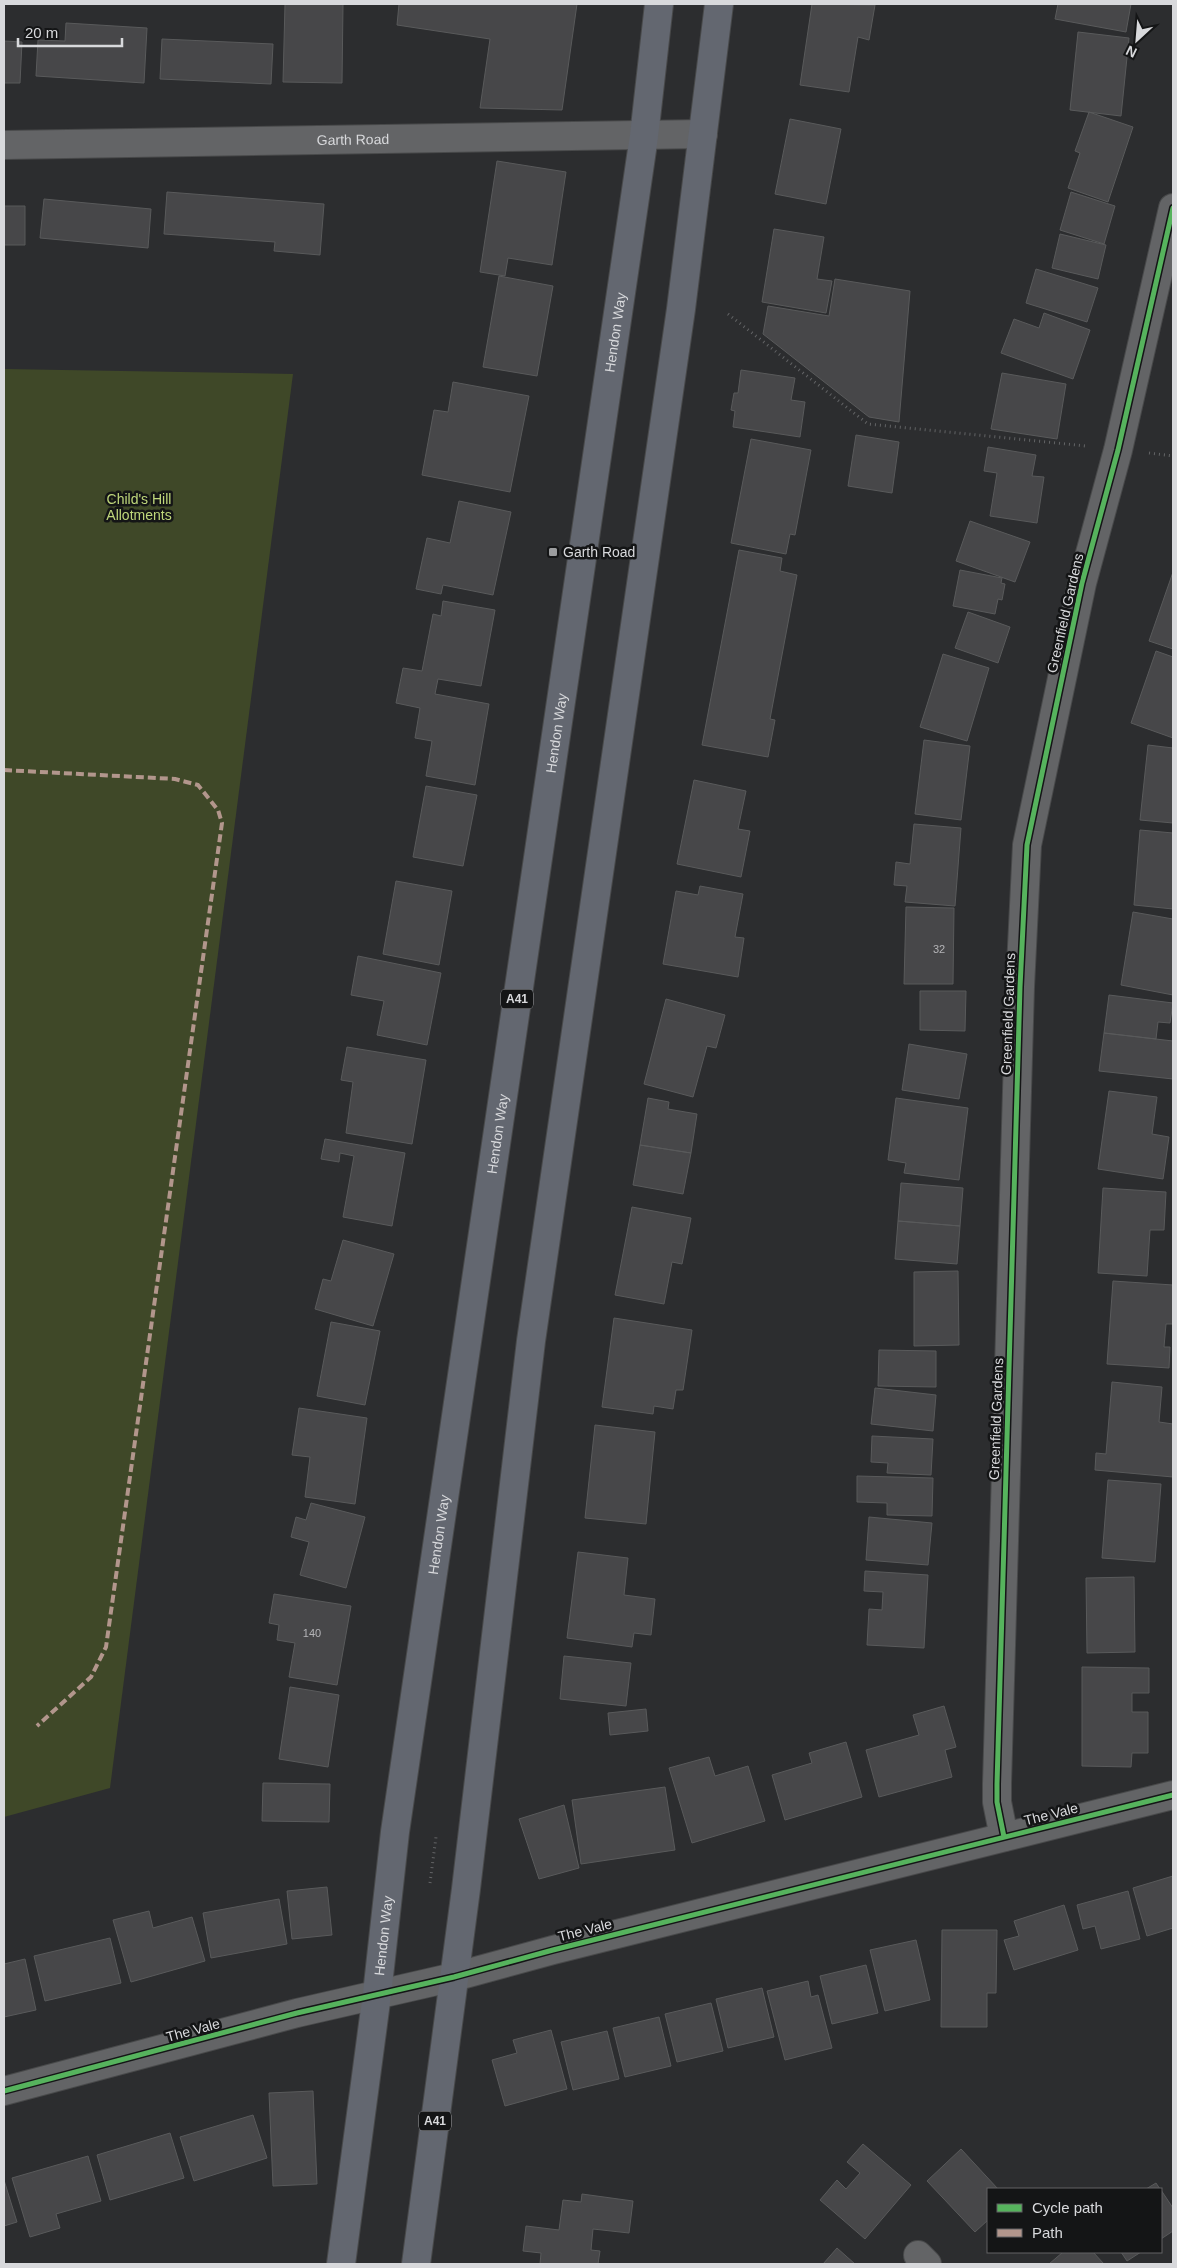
<svg xmlns="http://www.w3.org/2000/svg" width="1177" height="2268" font-family="Helvetica,sans-serif">
	<style>
		.green { fill: #3f4828 }
		.building { fill: #474749; stroke: #595a5b }
		.lines { fill: none; stroke-linecap: round; stroke-linejoin: round }
		.minor-casing { stroke: #48494a; stroke-width: 30 }
		.highway-casing { stroke: #48494a; stroke-width: 30 }
		.path { stroke: #636466; stroke-width: 3; stroke-dasharray: 1 4; stroke-linecap: butt }
		.minor { stroke: #636466; stroke-width: 28 }
		.highway { stroke: #636770; stroke-width: 28 }
		.quiet { stroke: #b2968c; stroke-width: 4; stroke-dasharray: 8 4; stroke-linecap: butt }
		.cycleway-casing { stroke: #141516; stroke-width: 8 }
		.cycleway { stroke: #56b35d; stroke-width: 5 }
		.poi-dot { fill: #9c9d9f; stroke: #141516; stroke-width: 2 }
		.labels { text-anchor: middle; dominant-baseline: central; stroke-width: 5; stroke-linejoin: round; paint-order: stroke }
		.number-label { font-size: 11px; fill: #b4b4b7 }
		.shield { fill: #141516; stroke: #9d9ea1; stroke-width: 1 }
		.shield-label { font-size: 12px; font-weight: bold; fill: #d8d9dc }
		.street-label { font-size: 14px; fill: #d8d9dc; stroke: #141516 }
		.park-label { font-size: 14px; fill: #bfd77b; stroke: #141516 }
		.poi-label { font-size: 14px; fill: #d8d9dc; stroke: #141516; text-anchor: start }
	</style>
	<rect width="100%" height="100%" fill="#2c2d2f"/>
	<!-- green -->
	<path class="green" d="M4,369l289,5 -183,1414 -106,29z"/>
	<!-- building -->
	<path class="building" d="M285,4h58l-1,79 -59,-1z
		M399,4h178l-15,106 -82,-2 10,-69 -93,-14z
		M812,4l63,1 -6,35 -11,-3 -9,55 -49,-7z
		M1058,4h73l-5,28 -71,-13z
		M66,23l81,5 -3,55 -108,-7 2,-36 27,1z
		M1078,32l51,6 -8,78 -51,-6z
		M162,39l111,5 -2,40 -111,-5z
		M4,41l18,1 -2,41h-16z
		M1089,112l44,15 -25,75 -40,-14 12,-35 -5,-2z
		M790,119l51,10 -15,75 -51,-10z
		M497,161l69,11 -14,93 -44,-7 -3,18 -25,-4z
		M167,192l157,12 -4,51 -46,-4 1,-9 -111,-8z
		M1071,192l44,14 -11,38 -44,-14z
		M44,199l107,10 -3,39 -108,-10z
		M4,206h21v39h-21z
		M774,229l50,8 -7,42 15,2 -6,32 -64,-11z
		M1060,234l46,11 -8,34 -46,-11z
		M1036,269l62,19 -11,34 -61,-19z
		M499,276l54,10 -16,90 -54,-9z
		M835,279l75,12 -11,131 -30,-5 -106,-83 5,-28 61,10z
		M1044,313l46,17 -17,49 -72,-26 13,-34 25,9z
		M741,370l54,8 -4,22 14,2 -5,35 -67,-10 2,-16 -4,-1 3,-17h4z
		M1002,373l64,11 -9,55 -66,-10z
		M453,382l76,14 -19,96 -88,-17 12,-65 14,2z
		M856,435l43,7 -7,51 -44,-7z
		M751,439l60,11 -16,85 -5,-1 -4,20 -55,-11z
		M988,447l48,8 -4,21 12,1 -7,46 -47,-7 7,-43 -13,-2z
		M459,501l52,11 -18,83 -50,-10 -2,9 -25,-5 11,-51 23,5z
		M970,521l60,21 -15,40 -59,-21z
		M739,550l43,8 -2,13 17,4 -27,144 5,1 -7,37 -66,-12z
		M960,570l42,8 -1,5 4,1 -3,16 -4,-1 -3,15 -42,-8z
		M1173,572v77l-24,-8z
		M443,601l52,9 -14,76 -43,-7 -3,15 54,10 -14,81 -49,-9 6,-35 -17,-3 5,-30 -24,-5 7,-35 19,3 11,-57 8,2z
		M968,612l42,15 -12,36 -43,-15z
		M1156,651l17,6v81l-42,-15z
		M943,654l46,14 -22,73 -47,-14z
		M924,740l46,6 -9,74 -46,-6z
		M1148,745l25,3v75l-33,-3z
		M694,780l52,11 -8,38 12,2 -9,46 -64,-13z
		M426,786l51,9 -14,71 -50,-9z
		M914,824l47,4 -6,78 -50,-4 2,-16 -13,-1 2,-23 14,2z
		M1140,830l33,3v76l-39,-4z
		M396,881l56,10 -13,74 -56,-11z
		M700,886l43,8 -8,43 9,1 -6,39 -75,-13 13,-73 22,4z
		M906,907l48,1 -1,76h-49z
		M1133,912l40,7v76l-52,-10z
		M358,956l83,17 -14,72 -50,-10 7,-34 -33,-6z
		M920,991h46l-1,40 -45,-1z
		M1109,995l64,8 -3,20 -12,-1 -2,17 -52,-6z
		M666,999l59,16 -9,33 -9,-2 -14,51 -49,-13z
		M1104,1033l69,8v38l-74,-8z
		M909,1044l58,10 -8,45 -57,-9z
		M347,1047l79,13 -14,84 -66,-11 7,-51 -12,-2z
		M1109,1091l48,6 -5,37 17,3 -6,42 -65,-10z
		M648,1098l21,4 -1,7 29,5 -6,39 -51,-8z
		M896,1098l72,10 -9,72 -55,-7 2,-10 -18,-3z
		M325,1139l80,14 -13,73 -49,-9 11,-61 -14,-3 -1,9 -18,-3z
		M640,1145l51,8 -8,41 -50,-9z
		M901,1183l62,5 -3,38 -62,-5z
		M1103,1188l63,4 -2,38h-14l-3,46 -49,-3z
		M632,1207l59,11 -9,46 -10,-2 -8,42 -49,-9z
		M898,1221l62,5 -3,38 -62,-5z
		M343,1240l51,14 -21,72 -58,-17 8,-30 8,2z
		M958,1271l1,74 -45,1v-74z
		M1113,1281l60,4v39h-7l-2,23h6l-1,21 -62,-4z
		M614,1318l78,12 -9,60h-7l-3,19 -19,-3 -1,8 -51,-7z
		M331,1322l49,9 -15,74 -48,-9z
		M879,1350l57,1v36l-58,-1z
		M1112,1382l50,5 -3,35 14,2v53l-78,-7 1,-17 10,1z
		M875,1388l61,7 -3,36 -62,-7z
		M299,1408l68,10 -12,86 -50,-7 5,-40 -18,-2z
		M595,1425l60,7 -9,92 -61,-6z
		M872,1436l61,3 -2,36 -44,-2 1,-10 -17,-1z
		M857,1476l76,2 -1,38 -45,-1v-12l-30,-1z
		M1108,1480l53,4 -6,78 -53,-4z
		M311,1503l54,14 -19,71 -46,-13 9,-33 -18,-5 5,-20 10,3z
		M869,1517l63,6 -4,42 -62,-5z
		M578,1552l50,6 -4,37 31,4 -4,36 -17,-2 -2,14 -65,-9z
		M865,1571l63,4 -4,73 -57,-3 2,-36 13,1 1,-18 -19,-1z
		M1134,1577l1,75 -48,1 -1,-75z
		M274,1594l77,12 -14,79 -48,-8 6,-34 -18,-3 2,-15 -10,-2z
		M564,1656l67,7 -5,43 -66,-7z
		M1082,1667l67,1v25h-17v19h16v41h-16l-1,14 -49,-1z
		M290,1687l49,8 -11,72 -49,-8z
		M944,1706l12,41 -11,3 7,27 -73,20 -13,-47 53,-15 -6,-20z
		M646,1709l2,22 -38,4 -2,-22z
		M846,1742l16,55 -77,23 -13,-45 40,-12 -3,-10z
		M709,1757l6,19 33,-10 17,55 -73,22 -23,-75z
		M263,1783l67,1 -1,38 -67,-1z
		M665,1787l10,63 -94,14 -9,-64z
		M564,1805l15,63 -40,11 -20,-60z
		M1173,1876v52l-26,8 -14,-48z
		M327,1887l5,48 -40,4 -5,-48z
		M1128,1891l12,48 -39,10 -6,-23 -12,3 -6,-24z
		M279,1899l8,45 -76,14 -8,-45z
		M1064,1905l14,45 -64,20 -10,-30 15,-4 -5,-15z
		M149,1911l4,17 39,-11 13,44 -74,21 -18,-62z
		M942,1930h55l-1,63h-9v34h-46z
		M110,1938l11,45 -76,18 -11,-45z
		M916,1940l14,60 -45,11 -15,-61z
		M25,1959l11,51 -32,7v-53z
		M866,1965l12,48 -46,11 -12,-48z
		M808,1981l3,16 7,-2 14,53 -47,12 -18,-69z
		M762,1988l12,49 -46,11 -12,-49z
		M711,2003l12,48 -46,11 -12,-48z
		M659,2017l12,49 -46,11 -12,-49z
		M551,2030l16,59 -62,17 -13,-46 25,-7 -4,-13z
		M607,2031l12,48 -46,11 -12,-48z
		M313,2091l4,93 -44,2 -4,-93z
		M253,2115l14,43 -73,23 -14,-44z
		M170,2133l14,45 -74,22 -13,-45z
		M863,2144l48,41 -46,54 -45,-39 17,-20 9,9 14,-16 -13,-11z
		M961,2149l37,40h-10v31l-13,12 -48,-51z
		M88,2156l13,45 -45,13 4,14 -30,9 -18,-59z
		M4,2180l13,42 -13,4z
		M1156,2183l4,6h-14z
		M1161,2190l12,18v23l-12,8z
		M582,2194l51,7 -4,32 -36,-4 -2,21 9,1 -2,13h-58l1,-11 -18,-2 3,-25 33,4 4,-30 18,2z
		M837,2248l18,16h-32z
		M1063,2252h30l11,12h-55z
		M1121,2252h20l-14,9z"/>
	<g class="lines">
		<defs>
			<g id="minor">
				<path id="s1" d="M4,145l699,-11"/>
				<path d="M1004,1837l-7,-35v-18l23,-797 7,-142 55,-262 36,-133 55,-242"/>
				<path d="M4,2091l293,-78 157,-36 99,-27 620,-155"/>
				<path d="M918,2255l9,9"/>
			</g>
			<g id="highway">
				<path id="s2" d="M341,2264l36,-270 18,-162 249,-1696 15,-132"/>
				<path d="M416,2264l50,-375 65,-548 150,-1032 38,-305"/>
			</g>
		</defs>
		<!-- minor casing -->
		<use href="#minor" class="minor-casing"/>
		<!-- highway casing -->
		<use href="#highway" class="highway-casing"/>
		<!-- path -->
		<path class="path" d="M728,314l140,110 218,22
			M1149,453l24,3
			M430,1883l6,-46"/>
		<!-- minor -->
		<use href="#minor" class="minor"/>
		<!-- highway -->
		<use href="#highway" class="highway"/>
		<!-- quiet -->
		<path class="quiet" d="M4,770l171,9 23,6 20,25 4,13 -116,824 -15,30 -54,49"/>
		<defs>
			<path id="cycleway" d="M1004,1837l-7,-35v-18l23,-797 7,-142 55,-262 36,-133 55,-242
				M4,2091l293,-78 157,-36 99,-27 620,-155"/>
		</defs>
		<!-- cycleway casing -->
		<use href="#cycleway" class="cycleway-casing"/>
		<!-- cycleway -->
		<use href="#cycleway" class="cycleway"/>
	</g>
	<!-- markers -->
	<rect class="poi-dot" x="548" y="547" width="10" height="10" rx="2.5"/>
	<g class="labels">
		<!-- number labels -->
		<g class="number-label">
			<text x="939" y="949">32</text>
			<text x="312" y="1633">140</text>
		</g>
		<!-- shield labels -->
		<g class="shield">
			<rect x="501" y="989.5" width="32" height="19" rx="4"/>
			<rect x="419" y="2111.5" width="32" height="19" rx="4"/>
		</g>
		<g class="shield-label">
			<text x="517" y="999">A41</text>
			<text x="435" y="2121">A41</text>
		</g>
		<!-- street labels -->
		<g class="street-label">
			<text stroke="none"><textPath href="#s1" startOffset="349">Garth Road</textPath></text>
			<text stroke="none"><textPath href="#s2" startOffset="1951">Hendon Way</textPath></text>
			<text transform="translate(1065 613) rotate(-77)">Greenfield Gardens</text>
			<text stroke="none"><textPath href="#s2" startOffset="1546">Hendon Way</textPath></text>
			<text transform="translate(1008 1014) rotate(-88)">Greenfield Gardens</text>
			<text stroke="none"><textPath href="#s2" startOffset="1141">Hendon Way</textPath></text>
			<text transform="translate(996 1419) rotate(-88)">Greenfield Gardens</text>
			<text stroke="none"><textPath href="#s2" startOffset="736">Hendon Way</textPath></text>
			<text transform="translate(1051 1814) rotate(-14)">The Vale</text>
			<text transform="translate(585 1930) rotate(-14)">The Vale</text>
			<text stroke="none"><textPath href="#s2" startOffset="331">Hendon Way</textPath></text>
			<text transform="translate(193 2030) rotate(-15)">The Vale</text>
		</g>
		<!-- park labels -->
		<g class="park-label">
			<text x="139" y="499">Child's Hill<tspan x="139" dy="16">Allotments</tspan></text>
		</g>
		<!-- poi labels -->
		<g class="poi-label">
			<text x="563" y="552">Garth Road</text>
		</g>
	</g>
	<!-- border -->
	<rect width="1177" height="2268" fill="none" stroke="#d8d9dc" stroke-width="10"/>
	<!-- legend -->
	<rect x="987" y="2188" width="175" height="65" fill="#141516" stroke="#626365"/>
	<rect x="997" y="2204" width="25" height="8" fill="#56b35d" stroke="#626365"/>
	<text x="1032" y="2213" font-size="15" fill="#d8d9dc">Cycle path</text>
	<rect x="997" y="2229" width="25" height="8" fill="#b2968c" stroke="#626365"/>
	<text x="1032" y="2238" font-size="15" fill="#d8d9dc">Path</text>
	<!-- north arrow -->
	<g transform="translate(1137 40) rotate(206)" stroke="#141516" stroke-width="4" paint-order="stroke">
	<path d="M0-4L9 19L0 12L-9 19Z" fill="#d8d9dc"/>
	<text y="-8" font-size="14" font-weight="bold" text-anchor="middle" fill="#d8d9dc">N</text>
	</g>
	<!-- scale -->
	<path d="M18 38v8h104v-8" fill="none" stroke="#d8d9dc" stroke-width="2.5"/>
	<text x="25" y="38" font-size="15" fill="#d8d9dc" stroke="#141516" stroke-width="4" paint-order="stroke">20 m</text>
</svg>
